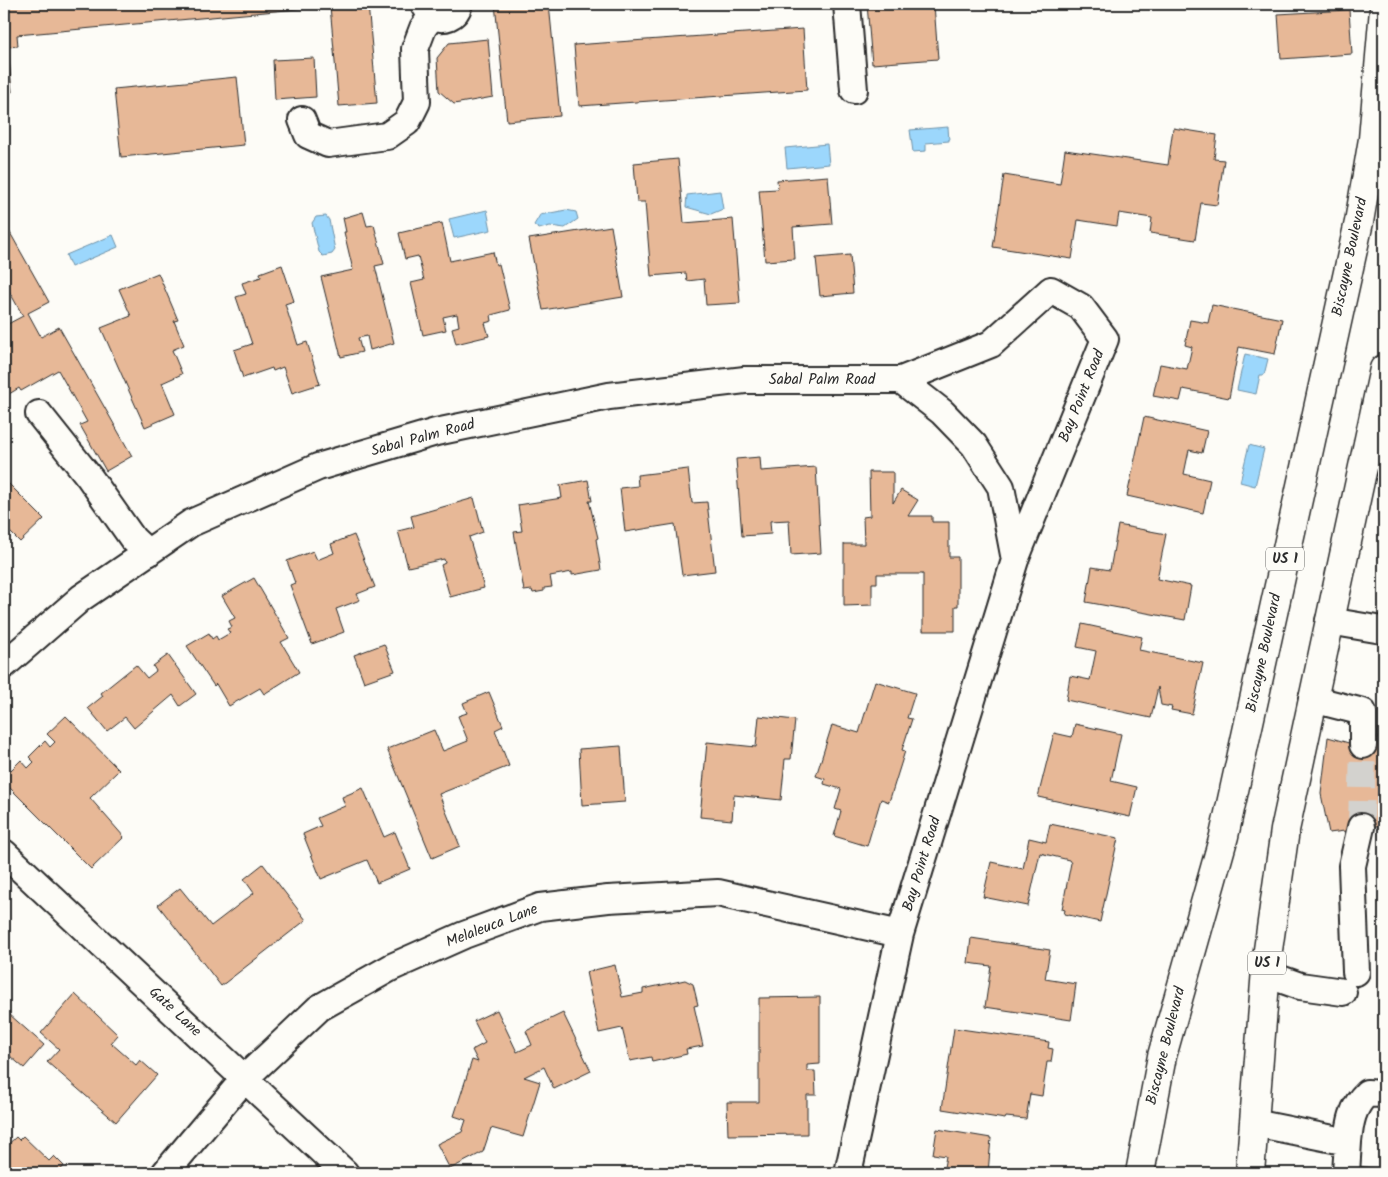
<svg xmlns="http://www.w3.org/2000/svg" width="1388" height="1177" font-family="Kalam,sans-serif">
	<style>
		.water { fill: #9cd7fc; stroke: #6f92a8 }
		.building { fill: #e7b897; stroke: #2b2b2b }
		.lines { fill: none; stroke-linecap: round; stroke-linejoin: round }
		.minor-tunnel { stroke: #d3d2ce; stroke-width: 26; stroke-dasharray: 26 13; stroke-linecap: butt }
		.minor-casing { stroke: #2b2b2b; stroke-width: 30 }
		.major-casing { stroke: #2b2b2b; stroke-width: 31 }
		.minor { stroke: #fdfcf7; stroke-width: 26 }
		.major { stroke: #fdfcf7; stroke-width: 28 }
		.labels { text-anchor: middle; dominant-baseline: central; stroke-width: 5; stroke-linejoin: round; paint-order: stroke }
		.shield { fill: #fdfcf7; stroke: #6a6a68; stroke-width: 1 }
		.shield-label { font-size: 14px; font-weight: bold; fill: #2b2b2b }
		.street-label { font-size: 15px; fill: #2b2b2b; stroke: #fdfcf7 }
	</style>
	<rect width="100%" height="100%" fill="#fdfcf7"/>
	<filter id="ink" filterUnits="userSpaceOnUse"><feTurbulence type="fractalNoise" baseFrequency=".02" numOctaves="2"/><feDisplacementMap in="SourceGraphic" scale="10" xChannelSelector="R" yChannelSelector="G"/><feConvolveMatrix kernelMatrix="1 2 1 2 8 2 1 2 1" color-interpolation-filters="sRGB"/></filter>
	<g filter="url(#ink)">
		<!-- water -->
		<path class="water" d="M948,127l1,14 -23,2v8l-13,1 -3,-22z
			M827,144l2,20 -42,4 -2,-20z
			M720,191l3,18 -12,5 -25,-7 1,-12z
			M487,210l4,20 -37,8 -5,-19z
			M566,210l10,2 2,7 -13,9 -15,-2 -11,3 -5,-4 6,-10z
			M326,216l3,4 6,30 -3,4 -9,2 -4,-4 -7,-29 4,-6z
			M113,235l5,12 -47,20 -5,-12z
			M1245,354l23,5 -4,16h-4l-4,19 -19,-4z
			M1249,445l15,4 -9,37 -15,-4z"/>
		<!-- building -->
		<path class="building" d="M4,4h364l9,99 -38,3 -9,-100 -313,29 1,11 -10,1 4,45 -8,1z
			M495,4h54l11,112 -53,5z
			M867,4h67l4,55 -66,5z
			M1349,10l3,44 -71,5 -3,-45z
			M803,29l4,61 -228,16 -5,-61z
			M488,39l5,58 -39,7 -15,-13 -2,-33 12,-15z
			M314,58l2,39 -41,3 -2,-40z
			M237,77l7,68 -123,12 -7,-68z
			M1173,128l44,7 -3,24 10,1 -7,45 -16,-2 -6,37 -45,-7 2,-15 -33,-5 -2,13 -39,-6 -6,39 -79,-12 11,-72 56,9 5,-34 103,15z
			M678,159l6,64 49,-4 7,84 -34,2 -2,-26 -17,2 -1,-8 -35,3 -6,-74h-8l-3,-39z
			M828,176l4,48 -39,3 2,32 -30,2 -6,-71 19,-1 -1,-9z
			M363,212l4,14 7,-1 10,39 -9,2 19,77 -24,7 -3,-14 -9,2 4,14 -21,5 -20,-80 32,-7 -9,-38h2l-3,-14z
			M4,222l45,80 -21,11 13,24 18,-10 73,129 -26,15 -26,-46 7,-3 -29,-52 -37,21 -2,-3 -15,9v-71l19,-10 -19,-34z
			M442,223l8,38 43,-9 3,13 3,-1 11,46 -19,5 1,6 -7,2 4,13 -33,8 -4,-16 7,-2 -2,-12 -14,3 3,13 -23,5 -12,-52 13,-3 -6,-24 -13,3 -6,-26z
			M611,226l12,71 -80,13 -14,-71z
			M850,255l3,38 -33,3 -4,-38z
			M282,265l12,36 -9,3 13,41 9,-3 13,42 -28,9 -9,-26 -10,4 -1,-3 -29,10 -9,-28 18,-6 -16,-47 10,-3 -4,-11 19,-6 -1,-4z
			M158,273l20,47 -4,1 10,24 -12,5 10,24 -20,9 13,31 -30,13 -44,-99 30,-12 -12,-27z
			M1212,305l70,14 -7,35 -36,-7 -10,51 -46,-9 -3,12 -27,-5 7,-32 27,5 5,-22 -7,-2 5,-25 18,3z
			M1144,417l63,14 -5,22 -13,-3 -5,24 26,6 -7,33 -76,-17z
			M760,457l1,14 55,-4 5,86 -30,2 -2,-35 -19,1 1,13 -29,2 -6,-77z
			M688,469l4,34 15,-1 8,69 -33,4 -7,-51 -50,8 -5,-44 18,-2 -1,-11z
			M869,472h24v31l8,-13 17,10 -10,16h24v6h17v35h9v49h-3v25h-32v-57h-46v9h-5v22l-28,1v-62h20l-1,-27 7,-1z
			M588,480l4,21h-3l9,37 -2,1 5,31 -29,5v-3l-22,4 2,11 -8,1v3l-11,2 -1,-3 -8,1 -10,-59 8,-1 -4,-26 44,-7 -2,-13z
			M4,481h2l38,38 -24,23 -11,-11 -3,3 -2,-3z
			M474,498l9,34 -14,5 15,51 -34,9 -9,-32 4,-2 -1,-4 -36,8 -10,-36 16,-4 -3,-11z
			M1118,525l48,9 -9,45 34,7 -6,34 -99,-18 6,-35 18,3z
			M354,535l21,52 -18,7 3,6 -24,9 8,23 -32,12 -22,-59 5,-2 -8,-22 26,-10 4,9 17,-7 -3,-9z
			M254,578l35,60 -8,4 18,30 -35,22 -4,-6 -31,18 -13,-22 -2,2 -27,-40 22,-13 3,6 4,-3 2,4 12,-7 -3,-4 5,-2 -3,-6 6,-3 -13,-22z
			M1082,624l60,13 -3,13 64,13 -11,51 -21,-4 1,-3 -11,-2 -3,-18 -7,31 -85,-18 4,-24 20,4 6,-29 -19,-4z
			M384,644l11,27 -31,11 -10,-27z
			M168,655l28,39 -16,12 -7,-11 -39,33 -9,-11 -18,14 -19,-23 15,-12 -2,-3 35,-28 11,13 9,-7 -3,-5z
			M1380,669h4v50l-1,-11z
			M875,681l40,12 -8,25 5,1 -10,31 3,1 -16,51 -8,-3 -14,47 -33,-10 7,-25 -6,-2 6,-20 -17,-5 1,-5 -9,-3 16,-51 27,8z
			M489,692l14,34 -8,4 14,36 -70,28 21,52 -28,12 -45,-109 47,-19 9,21 25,-10 -10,-25 9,-3 -4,-10z
			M66,716l53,54 -29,28 34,39 -33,32 -87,-87v-5l17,-17 7,8 6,-6 -5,-5 16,-16 5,6 5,-5 -8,-8z
			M759,716l36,4 -4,39h-6l-4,41 -47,-5 -2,25 -32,-3 7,-75 49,5z
			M1075,724l46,10 -10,47 26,6 -7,30 -92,-20 16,-64 18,4z
			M1328,737l31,9 25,-4v84l-55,7 -8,-39z
			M621,746l4,56 -43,3 -3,-56z
			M363,788l21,49 11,-5 15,37 -33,14 -10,-23 -46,19 -18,-45 18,-8 -4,-8 28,-12 -3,-9z
			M1050,824l68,14 -18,84 -36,-8 1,-4 -3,-1 9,-46 -2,-3 -29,-7 -12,53 -45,-9 8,-35 32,7 6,-31 17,4z
			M263,864l43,56 -85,66 -63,-81 22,-17 31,38 43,-33 -10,-14z
			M971,938l79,12 -5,29 31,5 -5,36 -86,-13 6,-41 -23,-3z
			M615,965l7,32 21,-4v-4l42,-9 8,4 5,21 -4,1 9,40 -17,3 1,5 -35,8 -1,-5 -21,4 -8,-33 -23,5 -13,-61z
			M75,994l43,41 -7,8 25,22 4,-5 17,15 -41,47 -69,-60 12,-13 -18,-16z
			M820,997v67l-13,1v6h8l1,24h-9v39l-79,1 -1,-33h32v-104z
			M497,1010l20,42 15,-7 -6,-14 37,-18 28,58 -37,18 -10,-22 -20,10 16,5 -17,55 -32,-9 -8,24 -33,17 -13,-25 25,-12 4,-12 -12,-4 18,-56 6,2 -6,-12 13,-7 -11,-22z
			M9,1014l35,31 -20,23 -20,-17v-31z
			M954,1028l95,14 -1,6 5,1 -2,13h-4l-5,34 -12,-2 -4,25 -20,-2 -1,2 -63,-10z
			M937,1129l54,9 -3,35h-45l3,-17 -13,-2z
			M23,1136l26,25 5,-5 10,10 -6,7h-54v-20l2,-3 -2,-2 12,-11 3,3z
			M1358,1166l26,4v3h-27z"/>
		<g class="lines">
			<!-- minor-tunnel -->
			<path class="minor-tunnel" d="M1361,827l2,-82"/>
			<defs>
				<path id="minor" d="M424,4l8,12c12,5 24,1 27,-12
					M847,4l7,86
					M302,120l6,15 20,9 59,-8 20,-14 10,-20 -2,-53 8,-21 9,-12
					M39,414l51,64 43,61 15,14
					M1329,621l53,9
					M4,665l77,-67 110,-75 127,-56 118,-35 173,-36 136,-16h156l90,-36 60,-54 30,17 24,32 -90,221
					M1312,699l51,13v33
					M4,853l341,320
					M1356,972l-4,-106 9,-39
					M1266,974l34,12 43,6
					M1254,1123l94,19 -2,31
					M1348,1142c2,-19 4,-35 19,-49l17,1
					M165,1173l80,-95 74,-70 73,-41 72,-32 76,-28 68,-8 110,-6 182,41
					M848,1173l52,-239 115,-374 -14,-73 -27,-42 -32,-33 -41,-32"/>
				<path id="major" d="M1140,1173l22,-117 62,-220 135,-614 14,-83 11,-130
					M1250,1173l17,-216 18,-127 99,-461"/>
			</defs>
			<!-- minor casing -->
			<use href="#minor" class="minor-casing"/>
			<!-- major casing -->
			<use href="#major" class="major-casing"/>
			<!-- minor -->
			<use href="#minor" class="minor"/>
			<!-- major -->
			<use href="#major" class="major"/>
		</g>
	</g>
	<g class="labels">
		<!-- shield labels -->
		<g class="shield">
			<rect x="1266" y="547.5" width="38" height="23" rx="4"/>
			<rect x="1248" y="951.5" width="38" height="23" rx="4"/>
		</g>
		<g class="shield-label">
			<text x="1285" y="559">US 1</text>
			<text x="1267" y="963">US 1</text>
		</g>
		<!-- street labels -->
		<g class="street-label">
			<text transform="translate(1350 257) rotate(-78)">Biscayne Boulevard</text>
			<text x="822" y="380">Sabal Palm Road</text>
			<text transform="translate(1082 396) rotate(-68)">Bay Point Road</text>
			<text transform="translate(423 438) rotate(-15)">Sabal Palm Road</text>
			<text transform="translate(1264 653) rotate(-78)">Biscayne Boulevard</text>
			<text transform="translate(922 864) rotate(-73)">Bay Point Road</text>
			<text transform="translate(492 926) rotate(-21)">Melaleuca Lane</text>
			<text transform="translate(175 1012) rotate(43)">Gate Lane</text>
			<text transform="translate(1166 1046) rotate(-76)">Biscayne Boulevard</text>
		</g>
	</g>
	<!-- margin -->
	<rect width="1388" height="1177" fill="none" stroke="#fdfcf7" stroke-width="20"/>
	<rect x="10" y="10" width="1368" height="1157" fill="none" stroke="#2b2b2b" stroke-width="2" filter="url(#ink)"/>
</svg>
